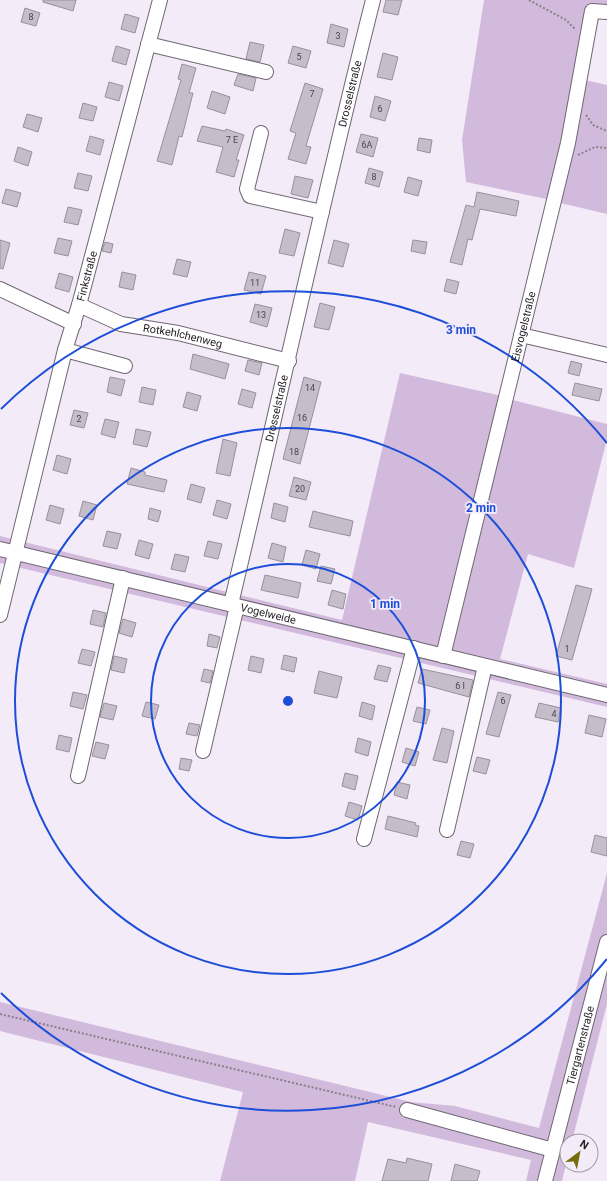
<svg xmlns="http://www.w3.org/2000/svg" width="607" height="1181" font-family="Roboto,sans-serif">
	<style>
		.grass { fill: #d2badc }
		.building { fill: #c6bdca; stroke: #99909d }
		.lines { fill: none; stroke-linecap: round; stroke-linejoin: round }
		.minor-casing { stroke: #6f6773; stroke-width: 16 }
		.path { stroke: #878089; stroke-width: 2; stroke-dasharray: 2 2; stroke-linecap: butt }
		.minor { stroke: #fff; stroke-width: 14 }
		.ring { fill: none; stroke: #1d4ed8; stroke-width: 2 }
		.labels { text-anchor: middle; dominant-baseline: central; stroke-width: 3.5; stroke-linejoin: round; paint-order: stroke }
		.number-label { font-size: 9px; fill: #4a454c }
		.street-label { font-size: 11px; fill: #211d22; stroke: #f4ebf8 }
		.centre { fill: #1d4ed8; stroke: #f4ebf8; stroke-width: 2 }
		.ring-label { font-size: 12px; text-anchor: middle; font-weight: bold; fill: #1d4ed8; stroke: #f4ebf8; stroke-width: 3.5; stroke-linejoin: round; paint-order: stroke }
	</style>
	<rect width="100%" height="100%" fill="#f4ebf8"/>
	<!-- grass -->
	<path class="grass" d="M484,0h123v11l-19,-1 -12,68 31,7v129l-51,-12 -47,197 98,25v15l-33,129 -46,-14 -28,105 107,25v23l-607,-144v-27l342,84 58,-247 102,23 49,-196 -85,-18 -4,-42z
		M607,873v131l-35,137h-5v19l-5,21h-36l5,-21 -163,-38 -13,59h-135l23,-89 -243,-61v-29l411,100 44,4 84,22z"/>
	<!-- building -->
	<path class="building" d="M43,0h33l-3,11 -30,-9z
		M386,0h16l-4,15 -15,-3z
		M25,8l15,5 -4,13 -15,-4z
		M125,14l14,4 -4,15 -14,-4z
		M331,24l17,5 -4,18 -17,-4z
		M250,42l14,3 -4,17 -14,-3z
		M116,46l14,4 -4,15 -14,-4z
		M293,46l18,5 -5,17 -18,-5z
		M383,53l15,4 -6,23 -15,-3z
		M182,64l14,4 -7,25h4l-11,44 -3,-1 -7,29 -15,-4 24,-81 -3,-1z
		M238,74l18,4 -3,13 -19,-6z
		M109,82l14,4 -4,15 -14,-4z
		M305,83l18,6 -17,57 5,1 -5,17 -18,-5 8,-26 -6,-2z
		M212,91l18,6 -5,17 -18,-6z
		M375,96l16,5 -6,20 -15,-4z
		M83,103l14,4 -4,14 -14,-3z
		M27,114l15,4 -4,14 -15,-5z
		M202,126l23,5 1,-2 18,6 -8,25h3l-5,17 -18,-5 7,-25 -26,-6z
		M361,134l17,4 -5,19 -17,-5z
		M90,136l14,4 -4,15 -14,-4z
		M419,138l13,2 -2,13 -13,-3z
		M18,147l14,5 -4,14 -14,-5z
		M369,168l14,4 -4,15 -14,-4z
		M78,173l14,3 -4,15 -14,-3z
		M295,176l18,4 -5,18 -17,-4z
		M408,177l14,4 -4,15 -14,-4z
		M6,189l15,4 -4,14 -15,-4z
		M477,192l42,9 -3,15 -36,-7 -8,31 -4,-1 -6,26 -12,-3 16,-57 8,2z
		M68,207l14,3 -4,15 -14,-3z
		M285,229l15,4 -6,23 -15,-3z
		M58,238l14,3 -4,15 -14,-3z
		M0,240l10,3 -7,26 -3,-1z
		M334,240l15,4 -6,23 -15,-4z
		M413,240l14,2 -2,12 -14,-3z
		M105,242l8,2 -2,9 -9,-2z
		M177,259l14,3 -4,15 -14,-3z
		M122,272l14,3 -3,15 -14,-3z
		M249,272l17,4 -5,18 -17,-4z
		M59,273l14,4 -4,15 -14,-4z
		M447,279l12,3 -3,12 -12,-3z
		M320,303l15,4 -6,23 -15,-3z
		M255,304l17,4 -5,19 -17,-5z
		M193,354l36,10 -4,15 -35,-10z
		M248,360l14,3 -3,12 -14,-4z
		M571,361l11,3 -3,12 -11,-3z
		M110,377l15,3 -4,16 -14,-4z
		M304,377l17,5 -21,82 -17,-5z
		M575,383l27,6 -3,12 -27,-6z
		M142,387l14,3 -3,15 -14,-3z
		M242,389l14,4 -4,15 -14,-4z
		M187,392l14,4 -4,15 -14,-4z
		M74,410l14,3 -4,15 -14,-3z
		M105,419l14,3 -4,16 -14,-4z
		M136,429l15,3 -4,15 -14,-3z
		M223,439l14,4 -7,33 -14,-3z
		M57,455l14,4 -4,15 -14,-4z
		M131,468l14,4v3l22,5 -3,12 -37,-8z
		M294,477l17,5 -5,18 -17,-4z
		M191,484l14,4 -4,15 -14,-4z
		M217,500l14,4 -4,15 -14,-4z
		M83,501l14,4 -4,15 -14,-4z
		M274,503l14,4 -3,15 -14,-4z
		M50,505l14,4 -4,15 -14,-4z
		M150,508l11,3 -3,11 -10,-3z
		M313,511l40,10 -3,15 -41,-9z
		M107,531l14,3 -4,15 -14,-3z
		M139,540l14,4 -4,15 -14,-4z
		M208,541l14,3 -4,15 -14,-3z
		M272,543l14,4 -3,15 -15,-4z
		M306,550l14,4 -4,15 -14,-4z
		M175,554l14,3 -4,15 -14,-3z
		M321,566l14,3 -4,15 -14,-3z
		M265,575l36,8 -3,15 -37,-8z
		M576,585l16,4 -20,71 -16,-4z
		M332,590l14,4 -3,15 -15,-4z
		M93,610l13,3 -3,14 -13,-3z
		M123,619l13,4 -4,14 -13,-4z
		M209,634l11,3 -3,11 -10,-2z
		M82,649l13,3 -4,14 -13,-3z
		M284,655l13,3 -3,14 -13,-3z
		M114,656l13,3 -3,14 -13,-3z
		M251,656l13,3 -3,14 -13,-3z
		M378,665l13,3 -4,14 -13,-3z
		M204,669l9,2 -3,12 -9,-2z
		M422,669l51,11 -4,17 -51,-14z
		M319,671l23,6 -5,21 -23,-5z
		M73,692l14,3 -4,14 -13,-3z
		M498,692l13,3 -12,42 -13,-3z
		M146,702l13,3 -4,14 -13,-3z
		M362,702l13,4 -3,14 -13,-4z
		M104,703l13,3 -4,14 -13,-3z
		M539,703l22,5 -3,14 -23,-5z
		M417,707l13,3 -4,14 -13,-3z
		M589,715l17,4 -4,18 -17,-4z
		M189,723l11,2 -3,11 -11,-2z
		M442,728l12,3 -7,32 -14,-3z
		M59,735l13,3 -3,14 -13,-3z
		M358,738l13,4 -3,14 -13,-4z
		M96,742l13,3 -4,14 -13,-3z
		M406,748l13,4 -4,14 -13,-4z
		M477,757l13,3 -4,14 -13,-3z
		M181,758l11,2 -3,11 -10,-2z
		M345,773l13,3 -3,14 -13,-4z
		M397,782l13,3 -3,14 -13,-4z
		M349,802l13,4 -4,14 -13,-4z
		M388,816l28,7 -1,2 4,1 -2,11 -32,-8z
		M595,835l12,3v18l-16,-4z
		M461,841l13,3 -4,14 -13,-3z
		M407,1158l25,6 -4,17h-46l6,-22 18,4z
		M455,1164l25,7 -3,10h-26z"/>
	<g class="lines">
		<defs>
			<g id="minor">
				<path d="M148,44l118,28"/>
				<path d="M261,133l-14,56 3,7 72,16"/>
				<path d="M0,289l74,35"/>
				<path id="s1" d="M79,305l42,19 57,9 111,28"/>
				<path d="M521,335l86,20"/>
				<path d="M65,350l60,16"/>
				<path id="s2" d="M0,549l607,146"/>
				<path id="s3" d="M231,604c48,-201 91,-403 142,-604"/>
				<path id="s4" d="M0,615l65,-265 14,-45 81,-305"/>
				<path id="s5" d="M443,656l125,-513 24,-132 15,1"/>
				<path d="M203,751l34,-145"/>
				<path d="M78,776l45,-198"/>
				<path d="M447,830l38,-164"/>
				<path d="M364,839l50,-191"/>
				<path d="M407,1110l146,40"/>
				<path id="s6" d="M545,1181l62,-239"/>
			</g>
		</defs>
		<!-- minor casing -->
		<use href="#minor" class="minor-casing"/>
		<!-- path -->
		<path class="path" d="M529,0l37,20 10,10
			M586,115l7,10 14,6
			M578,155l17,-8 12,1
			M0,1014l396,93"/>
		<!-- minor -->
		<use href="#minor" class="minor"/>
	</g>
	<!-- distance rings -->
	<g class="ring">
		<circle cx="288" cy="701" r="137"/>
		<circle cx="288" cy="701" r="273"/>
		<path d="M607 959A410 410 0 0 1 1 993M1 409A410 410 0 0 1 607 443"/>
	</g>
	<g class="labels">
		<!-- number labels -->
		<g class="number-label">
			<text x="31" y="17">8</text>
			<text x="338" y="36">3</text>
			<text x="299" y="57">5</text>
			<text x="312" y="94">7</text>
			<text x="380" y="109">6</text>
			<text x="232" y="140">7 E</text>
			<text x="367" y="145">6A</text>
			<text x="374" y="177">8</text>
			<text x="255" y="283">11</text>
			<text x="261" y="315">13</text>
			<text x="310" y="388">14</text>
			<text x="302" y="418">16</text>
			<text x="79" y="419">2</text>
			<text x="294" y="452">18</text>
			<text x="300" y="489">20</text>
			<text x="567" y="649">1</text>
			<text x="460" y="686">6 I</text>
			<text x="503" y="701">6</text>
			<text x="554" y="714">4</text>
		</g>
		<!-- street labels -->
		<g class="street-label">
			<text stroke="none"><textPath href="#s3" startOffset="524">Drosselstraße</textPath></text>
			<text stroke="none"><textPath href="#s4" startOffset="350">Finkstraße</textPath></text>
			<text stroke="none"><textPath href="#s5" startOffset="339">Eisvogelstraße</textPath></text>
			<text stroke="none"><textPath href="#s1" startOffset="109">Rotkehlchenweg</textPath></text>
			<text stroke="none"><textPath href="#s3" startOffset="201">Drosselstraße</textPath></text>
			<text stroke="none"><textPath href="#s2" startOffset="276">Vogelweide</textPath></text>
			<text stroke="none"><textPath href="#s6" startOffset="140">Tiergartenstraße</textPath></text>
		</g>
	</g>
	<circle cx="288" cy="701" r="6" class="centre"/>
	<g class="ring-label">
		<text x="461" y="334">3 min</text>
		<text x="481" y="512">2 min</text>
		<text x="385" y="608">1 min</text>
	</g>
	<!-- north arrow -->
	<g transform="translate(579 1153) rotate(32)"><circle r="19" fill="#f4ebf8" stroke="#a099a2"/>
	<path d="M0-3L7 15L0 10L-7 15Z" fill="#746d0b"/>
	<text y="-6" font-size="11" font-weight="bold" text-anchor="middle" fill="#211d22">N</text>
	</g>
</svg>
